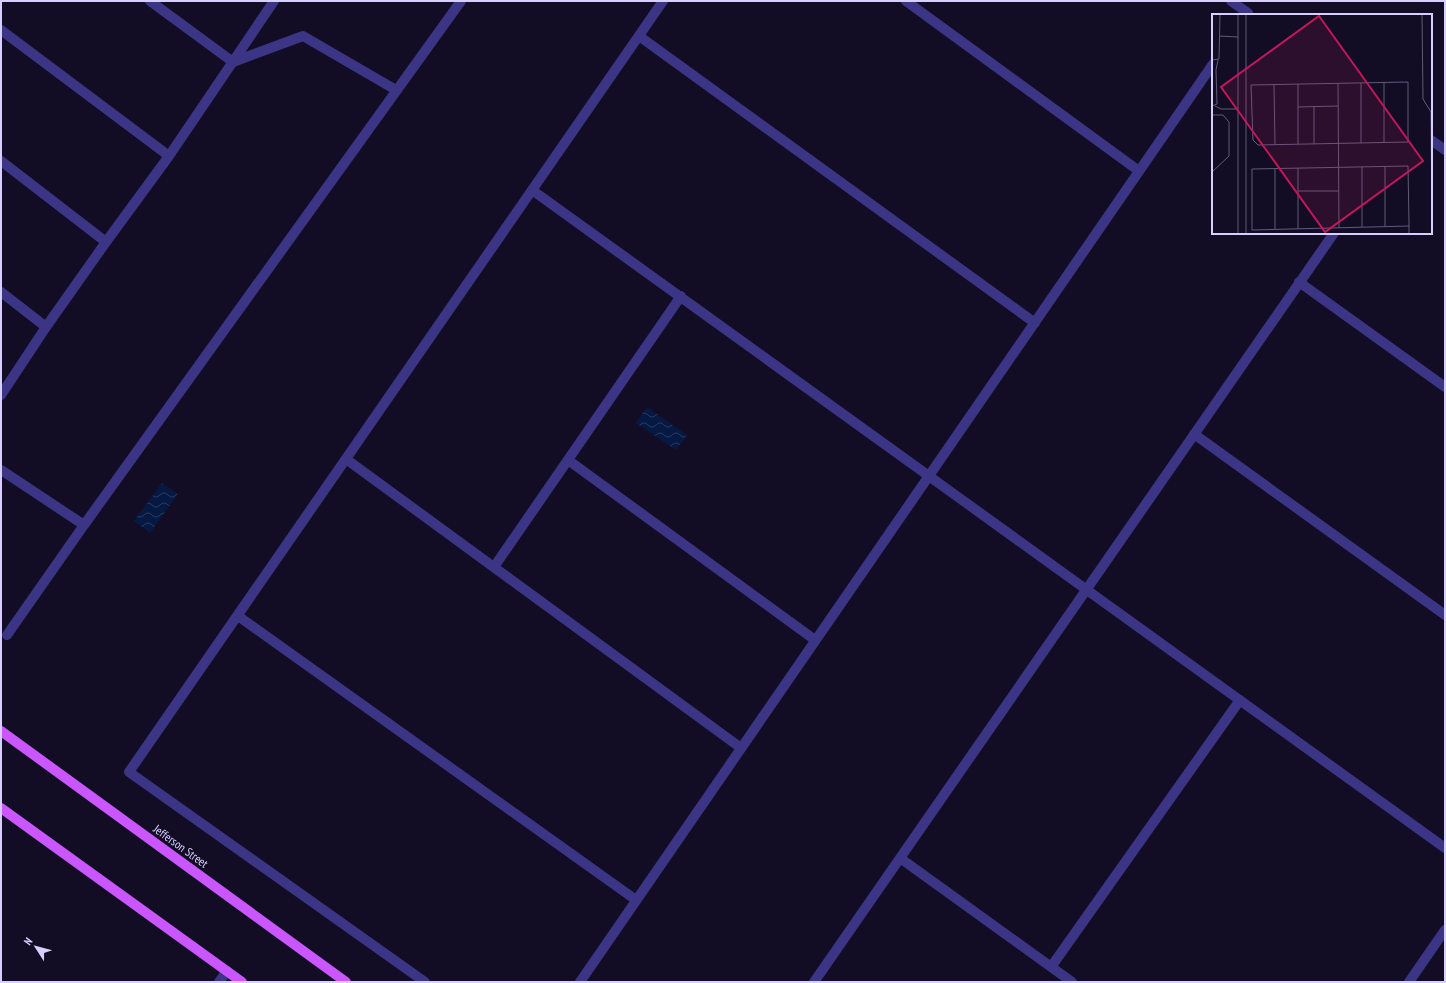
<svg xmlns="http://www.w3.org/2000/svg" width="1446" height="983" font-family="'PT Sans Narrow',sans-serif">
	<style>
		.water { fill: url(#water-waves) }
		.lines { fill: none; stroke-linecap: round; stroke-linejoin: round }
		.minor { stroke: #3c3586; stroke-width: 10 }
		.major { stroke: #ca56ff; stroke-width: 10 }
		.labels { text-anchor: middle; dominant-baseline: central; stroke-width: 4; stroke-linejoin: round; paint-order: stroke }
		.street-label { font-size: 12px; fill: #d7cfff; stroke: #120d24 }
		.inset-road { fill: none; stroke: #615b7c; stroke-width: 1 }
		.view { fill: #c2185b; fill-opacity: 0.15; stroke: #c2185b; stroke-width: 2 }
		.inset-edge { fill: none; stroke: #d7cfff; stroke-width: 2 }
	</style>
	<defs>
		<pattern id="water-waves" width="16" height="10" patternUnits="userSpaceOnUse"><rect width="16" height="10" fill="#061943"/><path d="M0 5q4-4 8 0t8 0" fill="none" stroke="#2a395f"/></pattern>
	</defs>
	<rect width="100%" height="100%" fill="#120d24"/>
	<!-- water -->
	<path class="water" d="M647,407l40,28 -11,15 -40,-27z
		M162,483l16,11 -28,39 -16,-12z"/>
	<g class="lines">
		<!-- minor -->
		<path class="minor" d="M150,1l83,61 70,-26 93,54
			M906,1l233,170
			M1231,1l17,12 -1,2
			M1,30l168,126
			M639,36l396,287
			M1431,140l14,10
			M1,161l105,81
			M532,190l913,658
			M1299,282l146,105
			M1,292l45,35
			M1,395l45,-68 60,-85 63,-86 105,-155
			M1194,434l251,181
			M346,459l395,289
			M568,460l247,180
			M1,470l83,55 -77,110
			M84,525l377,-524
			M494,567l187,-271
			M238,616l398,284
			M900,858l172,124
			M1051,967l189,-267
			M219,982l8,-11
			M425,982l-296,-210 534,-771
			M580,982l633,-918
			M814,982l520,-749
			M1409,982l36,-52"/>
		<!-- major -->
		<path class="major" d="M1,731l345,251
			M1,808l241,174"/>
	</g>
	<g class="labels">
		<!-- street labels -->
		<g class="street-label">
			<text transform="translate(181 846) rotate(36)">Jefferson Street</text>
		</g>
	</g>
	<!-- overview -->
	<g transform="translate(1212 14)">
		<rect width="220" height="220" fill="#120d24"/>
		<path class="inset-road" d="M34,0v220M210,0l1,85 8,13 1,111M7,22l19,1M0,46l7,-1 1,-45M196,68v60l-150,3 -5,-5 -2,-55zM126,69l1,145M149,69v60M62,71l1,60M0,92l5,-2 -1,-34 2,-10M3,92l6,3h17M86,93l40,-1M0,101h11l6,7v34l-17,16M172,128v-60M86,130v-60M102,130v-38M173,152v60M150,153v60M86,154v61M86,177h41M63,215v-60M26,220v-220M197,220v-11l-1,-57 -156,3v61l157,-4"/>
		<path class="view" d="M107,2l104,145 -98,71 -104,-145z"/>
		<rect width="220" height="220" class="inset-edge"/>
	</g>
	<!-- border -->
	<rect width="1446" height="983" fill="none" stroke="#d7cfff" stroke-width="4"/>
	<!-- north arrow -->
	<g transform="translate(36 947) rotate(306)" stroke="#120d24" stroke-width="3" paint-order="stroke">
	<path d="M0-3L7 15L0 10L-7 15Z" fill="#d7cfff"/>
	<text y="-6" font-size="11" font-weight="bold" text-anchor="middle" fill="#d7cfff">N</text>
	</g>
</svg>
